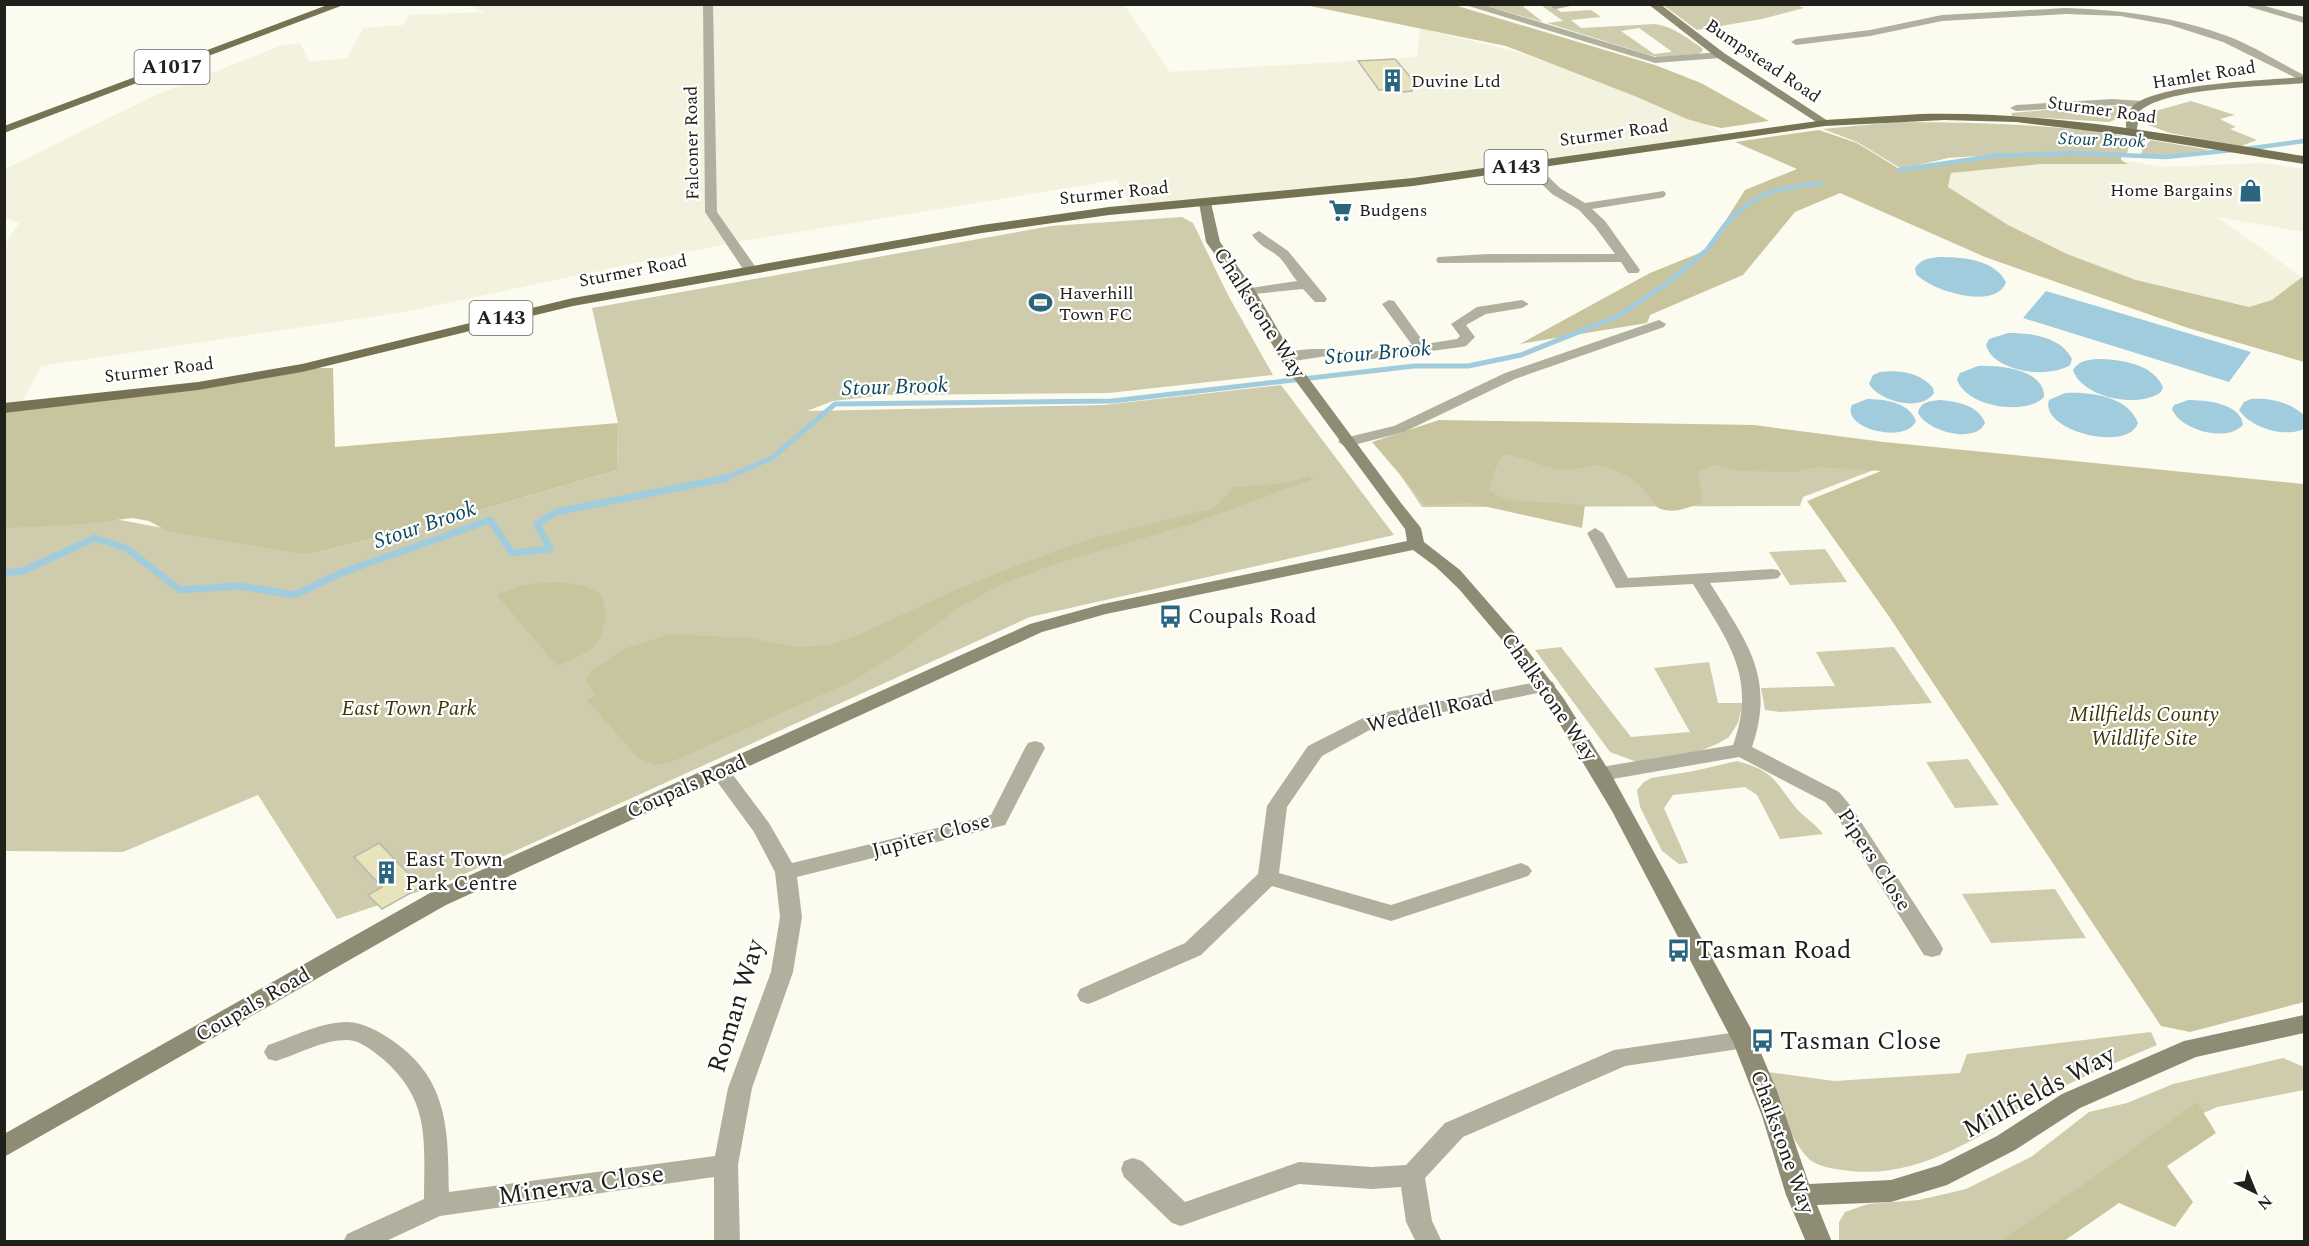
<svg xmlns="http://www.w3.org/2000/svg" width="2309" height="1246" font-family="Spectral,serif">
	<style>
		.built { fill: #f3f2de }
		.green { fill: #ceccad; fill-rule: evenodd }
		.forest { fill: #c8c59e }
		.water { fill: #a1ccde }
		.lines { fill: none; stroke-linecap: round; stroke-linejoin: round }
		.stream-far2 { stroke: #a1ccde; stroke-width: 4.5 }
		.stream-far1 { stroke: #a1ccde; stroke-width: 5 }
		.stream { stroke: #a1ccde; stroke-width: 7 }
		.building { fill: #e7e4bc; stroke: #bab9ae; stroke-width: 1.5 }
		.street { fill: #b1b09f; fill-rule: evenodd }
		.secondary { fill: #8e8c74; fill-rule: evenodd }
		.primary { fill: #767355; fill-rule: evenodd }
		.labels { text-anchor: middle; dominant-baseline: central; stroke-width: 4.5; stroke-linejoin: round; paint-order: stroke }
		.far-street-label { font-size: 18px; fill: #21211c; stroke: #fff }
		.far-poi-label { font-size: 18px; fill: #21211c; stroke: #fff; text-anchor: start }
		.far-water-label { font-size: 18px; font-style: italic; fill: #10495d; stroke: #fff }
		.shield { fill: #fff; stroke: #646460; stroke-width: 1.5 }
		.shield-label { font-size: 20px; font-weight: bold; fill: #21211c }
		.street-label { font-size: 21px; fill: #21211c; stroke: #fff }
		.poi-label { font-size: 21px; fill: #21211c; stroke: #fff; text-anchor: start }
		.park-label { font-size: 21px; font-style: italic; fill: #3b3604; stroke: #fff }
		.water-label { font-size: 22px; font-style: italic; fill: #10495d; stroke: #fff }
		.near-poi-label { font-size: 26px; fill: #21211c; stroke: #fff; text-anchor: start }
		.near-street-label { font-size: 26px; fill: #21211c; stroke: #fff }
	</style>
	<rect width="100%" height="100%" fill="#fcfbef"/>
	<!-- built -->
	<path class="built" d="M469,5h655l46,67 247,-15 3,-29 97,24 137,46 77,39 -235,33 -363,39 -17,-29 -385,63 -327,69 -363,54 -21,40 -15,2 -1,-162 15,-23 -14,-5v-49l153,-75 122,-48 20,-3 9,19 38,-4 16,-30 40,-3 7,-10 75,-3z
		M2133,162l29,5 102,-4 40,6v63l-87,-15 85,60 -30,23 -23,7 -113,-27 -69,-26 -59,-29 -60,-38 3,-14 28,-4 62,-5z"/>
	<!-- green -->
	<path class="green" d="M1482,5h39l22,17z
		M1541,5h10l10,7 30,-2 10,7 -30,3 10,8 74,-4c19,3 32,14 47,24l1,3 -5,3 -40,3 -9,-2 -102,-32 16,-2zM1639,28l32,23v1l-17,2 -33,-23z
		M1796,5l8,3 -42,11 -65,11 -34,-25z
		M2191,101l44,14 -15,4 16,8 -6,2 27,11 -16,6 -71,-13 -22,-8 4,-13z
		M2104,105l21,2 -6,11 -10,4 -97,-6 -1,-3z
		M1896,122c56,0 111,1 166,6 22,2 48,2 68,11l-3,15 -104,-1 -75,5 -46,11 -45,-27 -34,-13z
		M2151,140l59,10 -47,6 -22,-2 2,-6z
		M1182,217l11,6 35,72 45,80 -164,18 -224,2 -52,6 -26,10 297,-6 177,-20 113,150 -364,82 -583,265 -110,37 -79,-124 -135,57 -118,-1v-324l110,-8 191,36 127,-31 184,-54 1,-47 -26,-115 459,-82z
		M1432,444l447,24 -76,29 -3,9 -378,1 -25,-37z
		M1825,549l22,33 -57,3 -21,-33z
		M1561,647l70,90 59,-5 -36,-64 55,-6 9,41h25l-5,20 -9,14 -12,7 -22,9 -58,9 -27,-10 -75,-102z
		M1894,647l38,56 -152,9 -15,-2 -4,-22 74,-2 -19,-34z
		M1968,759l31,46 -44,3 -29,-46z
		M1737,761c38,10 37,20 60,48 8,9 19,15 26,25l-43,5 -23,-44 -12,-8 -72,8 -9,13 24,55 -9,1 -17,-13 -22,-44 -3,-17 7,-8 7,-4 43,-7z
		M2055,889l31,49 -95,5 -29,-49z
		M2151,1032l6,13c-25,11 -51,21 -76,33 -76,36 -148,106 -238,92 -10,-1 -27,-4 -34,-11 -22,-22 -30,-58 -41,-87l66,9 126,-8 7,-19z
		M2283,1058l21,9v23l-87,17 -51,23 -155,111 -172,1v-20l6,-10 23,-8 51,-4 47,-11 65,-32 58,-45 38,-9 46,-19z"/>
	<!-- forest -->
	<path class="forest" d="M1451,4l204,61 46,18 68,38 -48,7 -13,-3 -21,-6 -50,-22 -131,-51 -201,-41z
		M1819,130l38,13 44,27c73,-16 145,-17 220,-14v4l7,4h-87l-90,9 -3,14 60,38 59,29 69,26 113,27 23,-7 30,-23 2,1v84l-116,-34 -203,-71 -145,-64 -45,19 -52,63 -93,40 -3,8 -127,21 130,-71 57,-23 38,-60 52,-21 -62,-27z
		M302,368h31l2,79 283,-24 -1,47 -184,54 -127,31 -139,-24 -18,-10 -17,-3 -47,6 -80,4v-120l193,-22z
		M1439,420l315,5 130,17 420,42v518l-114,30 -29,-6 -273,-411 -81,-114 74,-30 -62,-4 -25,5 -57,-1 -23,-6 -16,7 4,30c-11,5 -28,12 -41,7 -7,-2 -11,-11 -15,-17 -9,-12 -29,-22 -43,-26 -12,-3 -25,5 -37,4 -22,-1 -41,-13 -63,-16l-10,20 -4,17 19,9 77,5 -3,23 -112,-25 -44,2 -54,-63z
		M1308,476l5,3 -122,45 -136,40 -55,21 -43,24 -59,44 -45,28 -184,82 -15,2 -17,-8 -50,-57 9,-4 -10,-15 5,-10 35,-23 45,-14 79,4 46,9 35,-2 32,-12 90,-42 75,-30 69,-24 117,-29 20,-21 54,-4z
		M551,582c14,1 33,1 45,9 16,11 9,48 -5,58 -10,7 -23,12 -34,17l-61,-72 29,-9z
		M2197,1102l19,31 -49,33 26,36 -18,25 -56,-24 -55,38h-64l94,-64z"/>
	<!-- water -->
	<path class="water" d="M1939,257c23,0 55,2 67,25 -9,29 -75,9 -90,-8l-1,-6c6,-9 14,-10 24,-11z
		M2046,291l205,61 -22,30 -206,-64z
		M2008,333c22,0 53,3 64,26l-2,6c-21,14 -77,7 -84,-20l3,-6z
		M2096,359c23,0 56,4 67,28l-2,5c-22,17 -79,6 -88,-22 6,-9 13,-10 23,-11z
		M1978,366c20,-1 67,3 66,31 -19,20 -80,9 -87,-18l3,-6z
		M1880,372c19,-2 40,0 53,16l1,5c-13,20 -55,8 -65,-9l4,-9z
		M2065,393c25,-1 63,3 73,30 -10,30 -99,8 -89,-23z
		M1867,399c17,0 42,3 49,22 -10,24 -76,7 -64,-16z
		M2251,399c19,-1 39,3 53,16v14c-19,9 -53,-1 -65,-19l5,-8z
		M1939,400c17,1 40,5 46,23 -10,22 -58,8 -67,-10 2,-11 12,-12 21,-13z
		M2188,400c17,0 53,3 55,25 -16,18 -63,5 -71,-16l2,-4z"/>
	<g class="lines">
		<!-- stream-far2 -->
		<path class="stream-far2" d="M2245,149l59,-8
			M1899,170l95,-14 84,-3 87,4 69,-7
			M1739,212c25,-24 49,-24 82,-29"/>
		<!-- stream-far1 -->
		<path class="stream-far1" d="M723,479l49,-21 63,-54 277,-3 302,-35h54l53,-11 95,-38 50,-33 41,-34 18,-25 15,-15"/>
		<!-- stream -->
		<path class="stream" d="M4,573l19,-2 72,-33 31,10 54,42 59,-4 56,9 46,-22 149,-53 22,33 38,-4 -13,-25 19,-12 171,-34"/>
	</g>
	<!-- building -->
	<path class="building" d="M1395,59l23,27 -7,1 1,4 -21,2 -3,-4 -9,1 -21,-29z
		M379,843l42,44 -39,22 -14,-14 14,-8 -28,-30z"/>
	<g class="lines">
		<!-- street -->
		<path class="street" d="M703,4h10l4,208 40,57 -7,4 -5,-1 -40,-60z
			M1462,4h18l175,53 65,-5 5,3 -5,3 -65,5z
			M1552,4h28l-24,5 -4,-1z
			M2258,4l46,13v6l-61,-18z
			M2066,8c57,2 110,9 164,29 25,10 50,26 74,38v7l-81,-40 -53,-17 -50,-9 -54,-2 -124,7 -72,15 -74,9 -5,-3 5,-3 74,-9 72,-15z
			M2112,99l30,2 6,3 -6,3 -30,-2 -96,6 -6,-3 6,-3z
			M1528,160l4,1 28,27 25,15 79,-12 2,3 -2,3 -4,1 -68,11 13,12 35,49 -2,3h-10l-7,-11 -183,1 -2,-3 2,-3 51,-3h126l-20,-27 -16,-17 -27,-16 -28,-27 -2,-3z
			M1259,231l29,20 37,45 2,3 -2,3h-10l-12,-13 -59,6 -2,-3 2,-3 53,-8c-6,-7 -11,-17 -18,-24 -11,-9 -17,-9 -27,-22z
			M1389,300l5,1 31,43 32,-5 3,-3 -9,-12 26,-17 45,-7 7,4 -7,4 -36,6 -20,11 9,12 -9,9 -5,1 -96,13 -38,-4 -40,6 -7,-4c14,-15 65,-7 84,-6 16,0 32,-5 48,-7l-30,-41z
			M1659,320l7,4 -2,3 -149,52 -111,53 -58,15 -8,-5 2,-3 54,-13 111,-53z
			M1595,528l8,5 25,45 144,-9 6,1 3,4 -3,4 -6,1 -62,4c36,58 66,94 42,164l87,45 11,13 90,138 3,6 -3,6 -8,2 -8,-2 -88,-140 -11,-13 -86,-45 -138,24 -7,-2 -3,-5 3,-5 7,-2 132,-22c25,-68 -6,-105 -40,-161l-77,4 -29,-55z
			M1546,680l7,2 2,4 -2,4 -174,35 -57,31 -35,51 -8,66 112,32 130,-42 7,3 4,5 -4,5 -137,45 -119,-35 -71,69 -105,46 -8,3 -8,-3 -3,-6 3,-6 105,-46 73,-69 9,-68 41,-60 59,-30z
			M1035,741l7,2 3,5 -40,77 -208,52 5,40 -9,55 -41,116 -14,77 2,77h-26v-65l-274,39 -56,26h-41l4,-8 77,-35c0,-58 7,-98 -41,-140 -10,-8 -23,-19 -36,-19 -25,0 -48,14 -71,21l-8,-2 -4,-7 4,-7c25,-8 52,-23 79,-23 16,0 33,10 46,19 56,39 55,89 56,151l266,-36 13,-68 43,-116 9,-55 -5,-45 -21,-40 -44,-60 3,-5 7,-2 7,2 42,56 23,40 199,-48 34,-67 3,-5z
			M1744,1031l8,2 4,7 -4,7 -127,19 -162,71 -38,41 7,43 10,21h-26l-10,-20 -5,-35 -29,2 -73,-5 -118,42 -9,-3 -48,-46 -3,-8 3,-8 9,-3 9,3 43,41 114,-40 73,5 34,-2 39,-42 169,-73z"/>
		<!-- secondary -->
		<path class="secondary" d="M1648,4h12l64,49 107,70 -6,3 -4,-1 -105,-68z
			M2304,77v6c-39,4 -136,4 -164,28l-4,23h-8c-4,-9 -2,-22 6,-29 26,-22 134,-25 170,-28z
			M1205,199l6,4 9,39 36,50 42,72 103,139 20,25 3,14 36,28 54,62 50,67 47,75 139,253 27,64 32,93 82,-4 49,-15 57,-29 65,-42 122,-53 120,-26v18l-108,24 -116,51 -65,42 -68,35 -56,17 -74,3 15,37h-26l-20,-47 -24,-79 -29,-74 -121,-231 -62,-103 -48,-68 -43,-51 -23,-22 -23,-17 -307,64 -64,18 -596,273 -442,252v-23l426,-241 600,-269 73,-20 304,-63 -2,-12 -121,-164 -42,-73 -36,-50 -7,-39z"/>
		<!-- primary -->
		<path class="primary" d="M330,4h16l-342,129v-7z
			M1921,114c129,-3 256,22 383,42v8l-179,-29 -109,-13 -72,-2 -119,6 -412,60 -304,29 -127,18 -409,73 -271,66 -104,18 -194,23v-10l194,-21 104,-18 271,-66 409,-73 127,-18 304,-29 412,-58z"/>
	</g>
	<!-- icons -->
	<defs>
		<symbol id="building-bare" viewBox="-9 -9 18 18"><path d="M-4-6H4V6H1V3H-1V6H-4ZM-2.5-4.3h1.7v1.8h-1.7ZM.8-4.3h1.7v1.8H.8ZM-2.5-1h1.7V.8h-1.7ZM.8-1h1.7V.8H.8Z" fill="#2b667e" stroke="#fff" stroke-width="2.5" paint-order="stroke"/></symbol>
		<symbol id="shop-bare" viewBox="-9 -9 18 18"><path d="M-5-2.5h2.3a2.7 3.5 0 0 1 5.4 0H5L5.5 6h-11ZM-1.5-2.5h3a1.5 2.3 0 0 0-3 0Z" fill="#2b667e" stroke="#fff" stroke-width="2.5" paint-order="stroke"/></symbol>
		<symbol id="supermarket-bare" viewBox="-9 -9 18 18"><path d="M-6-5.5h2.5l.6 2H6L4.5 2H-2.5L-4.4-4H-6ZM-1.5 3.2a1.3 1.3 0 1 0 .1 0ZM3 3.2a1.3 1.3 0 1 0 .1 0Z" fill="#2b667e" stroke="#fff" stroke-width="2.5" paint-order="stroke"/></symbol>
		<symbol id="stadium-bare" viewBox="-9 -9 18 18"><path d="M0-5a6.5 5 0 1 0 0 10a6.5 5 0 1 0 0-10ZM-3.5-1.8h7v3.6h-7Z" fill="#2b667e" stroke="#fff" stroke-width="2.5" paint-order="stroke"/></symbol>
		<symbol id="bus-bare" viewBox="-9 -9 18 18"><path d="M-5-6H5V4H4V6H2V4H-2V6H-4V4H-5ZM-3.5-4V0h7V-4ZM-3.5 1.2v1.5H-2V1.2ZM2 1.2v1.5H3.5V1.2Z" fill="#2b667e" stroke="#fff" stroke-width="2.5" paint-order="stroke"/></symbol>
	</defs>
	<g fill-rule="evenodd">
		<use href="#building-bare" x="1376" y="64" width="33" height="33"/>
		<use href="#shop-bare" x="2234" y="174" width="33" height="33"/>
		<use href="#supermarket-bare" x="1324" y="194" width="33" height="33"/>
		<use href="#stadium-bare" x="1024" y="286" width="33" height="33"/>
		<use href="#bus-bare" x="1154" y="600" width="33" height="33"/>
		<use href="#building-bare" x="370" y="856" width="33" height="33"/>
		<use href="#bus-bare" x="1662" y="934" width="33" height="33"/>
		<use href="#bus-bare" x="1746" y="1024" width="33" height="33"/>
	</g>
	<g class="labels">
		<!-- far-street labels -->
		<g class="far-street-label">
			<text transform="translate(1763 61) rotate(34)">Bumpstead Road</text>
			<text transform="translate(2204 75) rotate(-9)">Hamlet Road</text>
			<text transform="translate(2102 110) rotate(8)">Sturmer Road</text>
			<text transform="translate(1614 133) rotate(-8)">Sturmer Road</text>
			<text transform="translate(692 143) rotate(-91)">Falconer Road</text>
			<text transform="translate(1114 193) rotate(-6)">Sturmer Road</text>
			<text transform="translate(633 271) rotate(-11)">Sturmer Road</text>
			<text transform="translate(159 370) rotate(-7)">Sturmer Road</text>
		</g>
		<!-- far-poi labels -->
		<g class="far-poi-label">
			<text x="1411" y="81">Duvine Ltd</text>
			<text x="2233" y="190" text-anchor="end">Home Bargains</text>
			<text x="1359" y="210">Budgens</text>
			<text x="1059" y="293">Haverhill<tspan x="1059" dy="21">Town FC</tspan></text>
		</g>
		<!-- far-water labels -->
		<g class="far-water-label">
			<text transform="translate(2102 140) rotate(2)">Stour Brook</text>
		</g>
		<!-- shield labels -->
		<g class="shield">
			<rect x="134.5" y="50" width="75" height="34" rx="4.5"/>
			<rect x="1484.5" y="150" width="63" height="34" rx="4.5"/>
			<rect x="469.5" y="301" width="63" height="34" rx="4.5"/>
		</g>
		<g class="shield-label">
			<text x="172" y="67">A1017</text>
			<text x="1516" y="167">A143</text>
			<text x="501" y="318">A143</text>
		</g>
		<!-- street labels -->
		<g class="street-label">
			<text transform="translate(1259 313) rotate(57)">Chalkstone Way</text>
			<text transform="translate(1549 697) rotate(55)">Chalkstone Way</text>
			<text transform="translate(1430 712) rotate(-13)">Weddell Road</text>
			<text transform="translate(687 787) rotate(-24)">Coupals Road</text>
			<text transform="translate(931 836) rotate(-15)">Jupiter Close</text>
			<text transform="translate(1874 860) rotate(57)">Pipers Close</text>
			<text transform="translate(253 1005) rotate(-30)">Coupals Road</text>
			<text transform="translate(1782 1142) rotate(70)">Chalkstone Way</text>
		</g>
		<!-- poi labels -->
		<g class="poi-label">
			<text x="1188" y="617">Coupals Road</text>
			<text x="405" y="860">East Town<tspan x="405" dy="24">Park Centre</tspan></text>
		</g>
		<!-- park labels -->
		<g class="park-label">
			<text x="409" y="709">East Town Park</text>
			<text x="2144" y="715">Millfields County<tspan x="2144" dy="24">Wildlife Site</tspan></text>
		</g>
		<!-- water labels -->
		<g class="water-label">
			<text transform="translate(1378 353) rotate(-5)">Stour Brook</text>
			<text transform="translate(895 387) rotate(-2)">Stour Brook</text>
			<text transform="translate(425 525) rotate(-19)">Stour Brook</text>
		</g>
		<!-- near-poi labels -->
		<g class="near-poi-label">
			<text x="1696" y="950">Tasman Road</text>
			<text x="1780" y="1041">Tasman Close</text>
		</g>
		<!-- near-street labels -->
		<g class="near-street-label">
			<text transform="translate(736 1006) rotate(-73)">Roman Way</text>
			<text transform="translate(2039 1092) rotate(-28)">Millfields Way</text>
			<text transform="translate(581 1185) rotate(-8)">Minerva Close</text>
		</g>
	</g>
	<!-- border -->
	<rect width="2309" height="1246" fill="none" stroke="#21211c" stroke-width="12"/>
	<!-- north arrow -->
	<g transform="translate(2255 1192) rotate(137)" stroke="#ffffff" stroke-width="4.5" paint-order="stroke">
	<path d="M0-4.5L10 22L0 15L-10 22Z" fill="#21211c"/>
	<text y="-9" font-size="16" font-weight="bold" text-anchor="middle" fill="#21211c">N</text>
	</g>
</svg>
